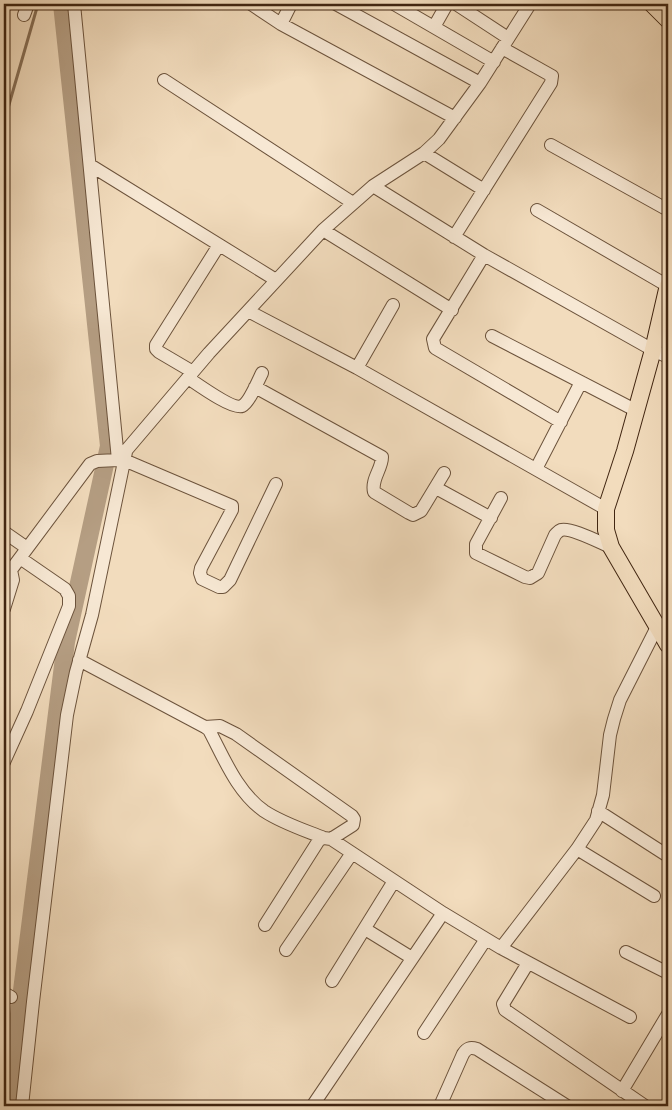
<svg xmlns="http://www.w3.org/2000/svg" width="672" height="1110" font-family="Vollkorn,serif">
	<style>
		.lines { fill: none; stroke-linecap: round; stroke-linejoin: round }
		.stream { stroke: #866e55; stroke-width: 3 }
		.river { stroke: #b59e83; stroke-width: 18 }
		.minor-casing { stroke: #6c533c; stroke-width: 14 }
		.major-casing { stroke: #402511; stroke-width: 18 }
		.minor { stroke: #f7e8d4; stroke-width: 12 }
		.major { stroke: #f2dcbd; stroke-width: 16 }
	</style>
	<rect width="100%" height="100%" fill="#f2dcbd"/>
	<filter id="stains"><feTurbulence type="fractalNoise" baseFrequency=".004" numOctaves="4"/><feColorMatrix values="0 0 0 0 .2 0 0 0 0 .09 0 0 0 0 .02 0 0 0 .5 -.17"/></filter>
	<radialGradient id="worn" r=".72"><stop offset=".6" stop-color="#630" stop-opacity="0"/><stop offset="1" stop-color="#630" stop-opacity=".3"/></radialGradient>
	<g class="lines">
		<!-- stream -->
		<path class="stream" d="M4,122l34,-118"/>
		<!-- river -->
		<path class="river" d="M12,1106l4,-68 50,-396 43,-196 -47,-442"/>
		<defs>
			<path id="minor" d="M74,4l44,456
				M251,4l30,20 174,94
				M336,4l144,79
				M394,4l100,58
				M456,4l52,34
				M24,15l4,-11
				M281,24l10,-20
				M434,27l13,-23
				M164,80l189,123
				M551,145l117,65
				M424,153l60,37
				M90,165l186,115
				M373,186l111,69 169,95 15,7
				M537,210l131,76
				M323,230l129,80
				M454,237l97,-154 1,-7 -50,-28
				M484,255l-51,84 2,9 126,74
				M248,311l109,57 249,141
				M492,336l143,74
				M357,368l36,-63
				M193,372l-34,-20 -3,-3v-4l63,-100
				M188,378c9,6 45,32 54,28 7,-3 16,-25 20,-33
				M255,387l127,70c0,12 -11,22 -8,35l35,21 4,2 8,-4 23,-38
				M124,460l108,46v4l-31,58 -1,5 2,6 17,8h4l7,-7 46,-96
				M536,469l45,-87
				M436,488l55,30
				M501,498l-25,46v9l49,24 5,1 8,-5 17,-38c2,-2 3,-4 6,-5 9,-3 40,13 50,17
				M4,532l23,16
				M4,574l7,-4 79,-106 7,-3 21,-1 91,-107 114,-123 50,-44 51,-33 15,-14 41,-56 50,-79
				M4,609l9,-29 -2,-10
				M79,660l126,67 4,3c15,28 28,62 55,81 18,12 40,19 60,27
				M205,727l15,-1 16,8 116,82 2,3 -1,6 -22,14
				M4,762l23,-51 42,-105v-10l-4,-7 -45,-31
				M598,811l70,45
				M577,849l77,47
				M265,925l54,-85 5,-2 7,1 112,74 58,35 129,69
				M365,929l47,29
				M501,948l76,-99 19,-29 7,-25 7,-60 4,-16 6,-19 37,-73
				M286,950l66,-97
				M626,952l42,21
				M528,963l-25,41 2,6 140,96
				M332,981l62,-100
				M4,993l7,4
				M424,1033l62,-94
				M622,1091l46,-77
				M313,1105l130,-192
				M22,1106l11,-104 34,-287 9,-43 16,-57 34,-163
				M440,1106l23,-52c4,-6 7,-7 14,-5l90,57"/>
			<path id="major" d="M652,4l16,16
				M668,285l-15,65 -28,101 -19,58v21l5,17 57,98"/>
		</defs>
		<!-- minor casing -->
		<use href="#minor" class="minor-casing"/>
		<!-- major casing -->
		<use href="#major" class="major-casing"/>
		<!-- minor -->
		<use href="#minor" class="minor"/>
		<!-- major -->
		<use href="#major" class="major"/>
	</g>
	<!-- margin -->
	<rect width="672" height="1110" fill="none" stroke="#f2dcbd" stroke-width="20"/>
	<rect x="5" y="5" width="662" height="1100" fill="none" stroke="#402511" stroke-width="2.5"/>
	<rect x="10" y="10" width="652" height="1090" fill="none" stroke="#402511"/>
	<rect width="100%" height="100%" filter="url(#stains)"/>
	<rect width="100%" height="100%" fill="url(#worn)"/>
</svg>
